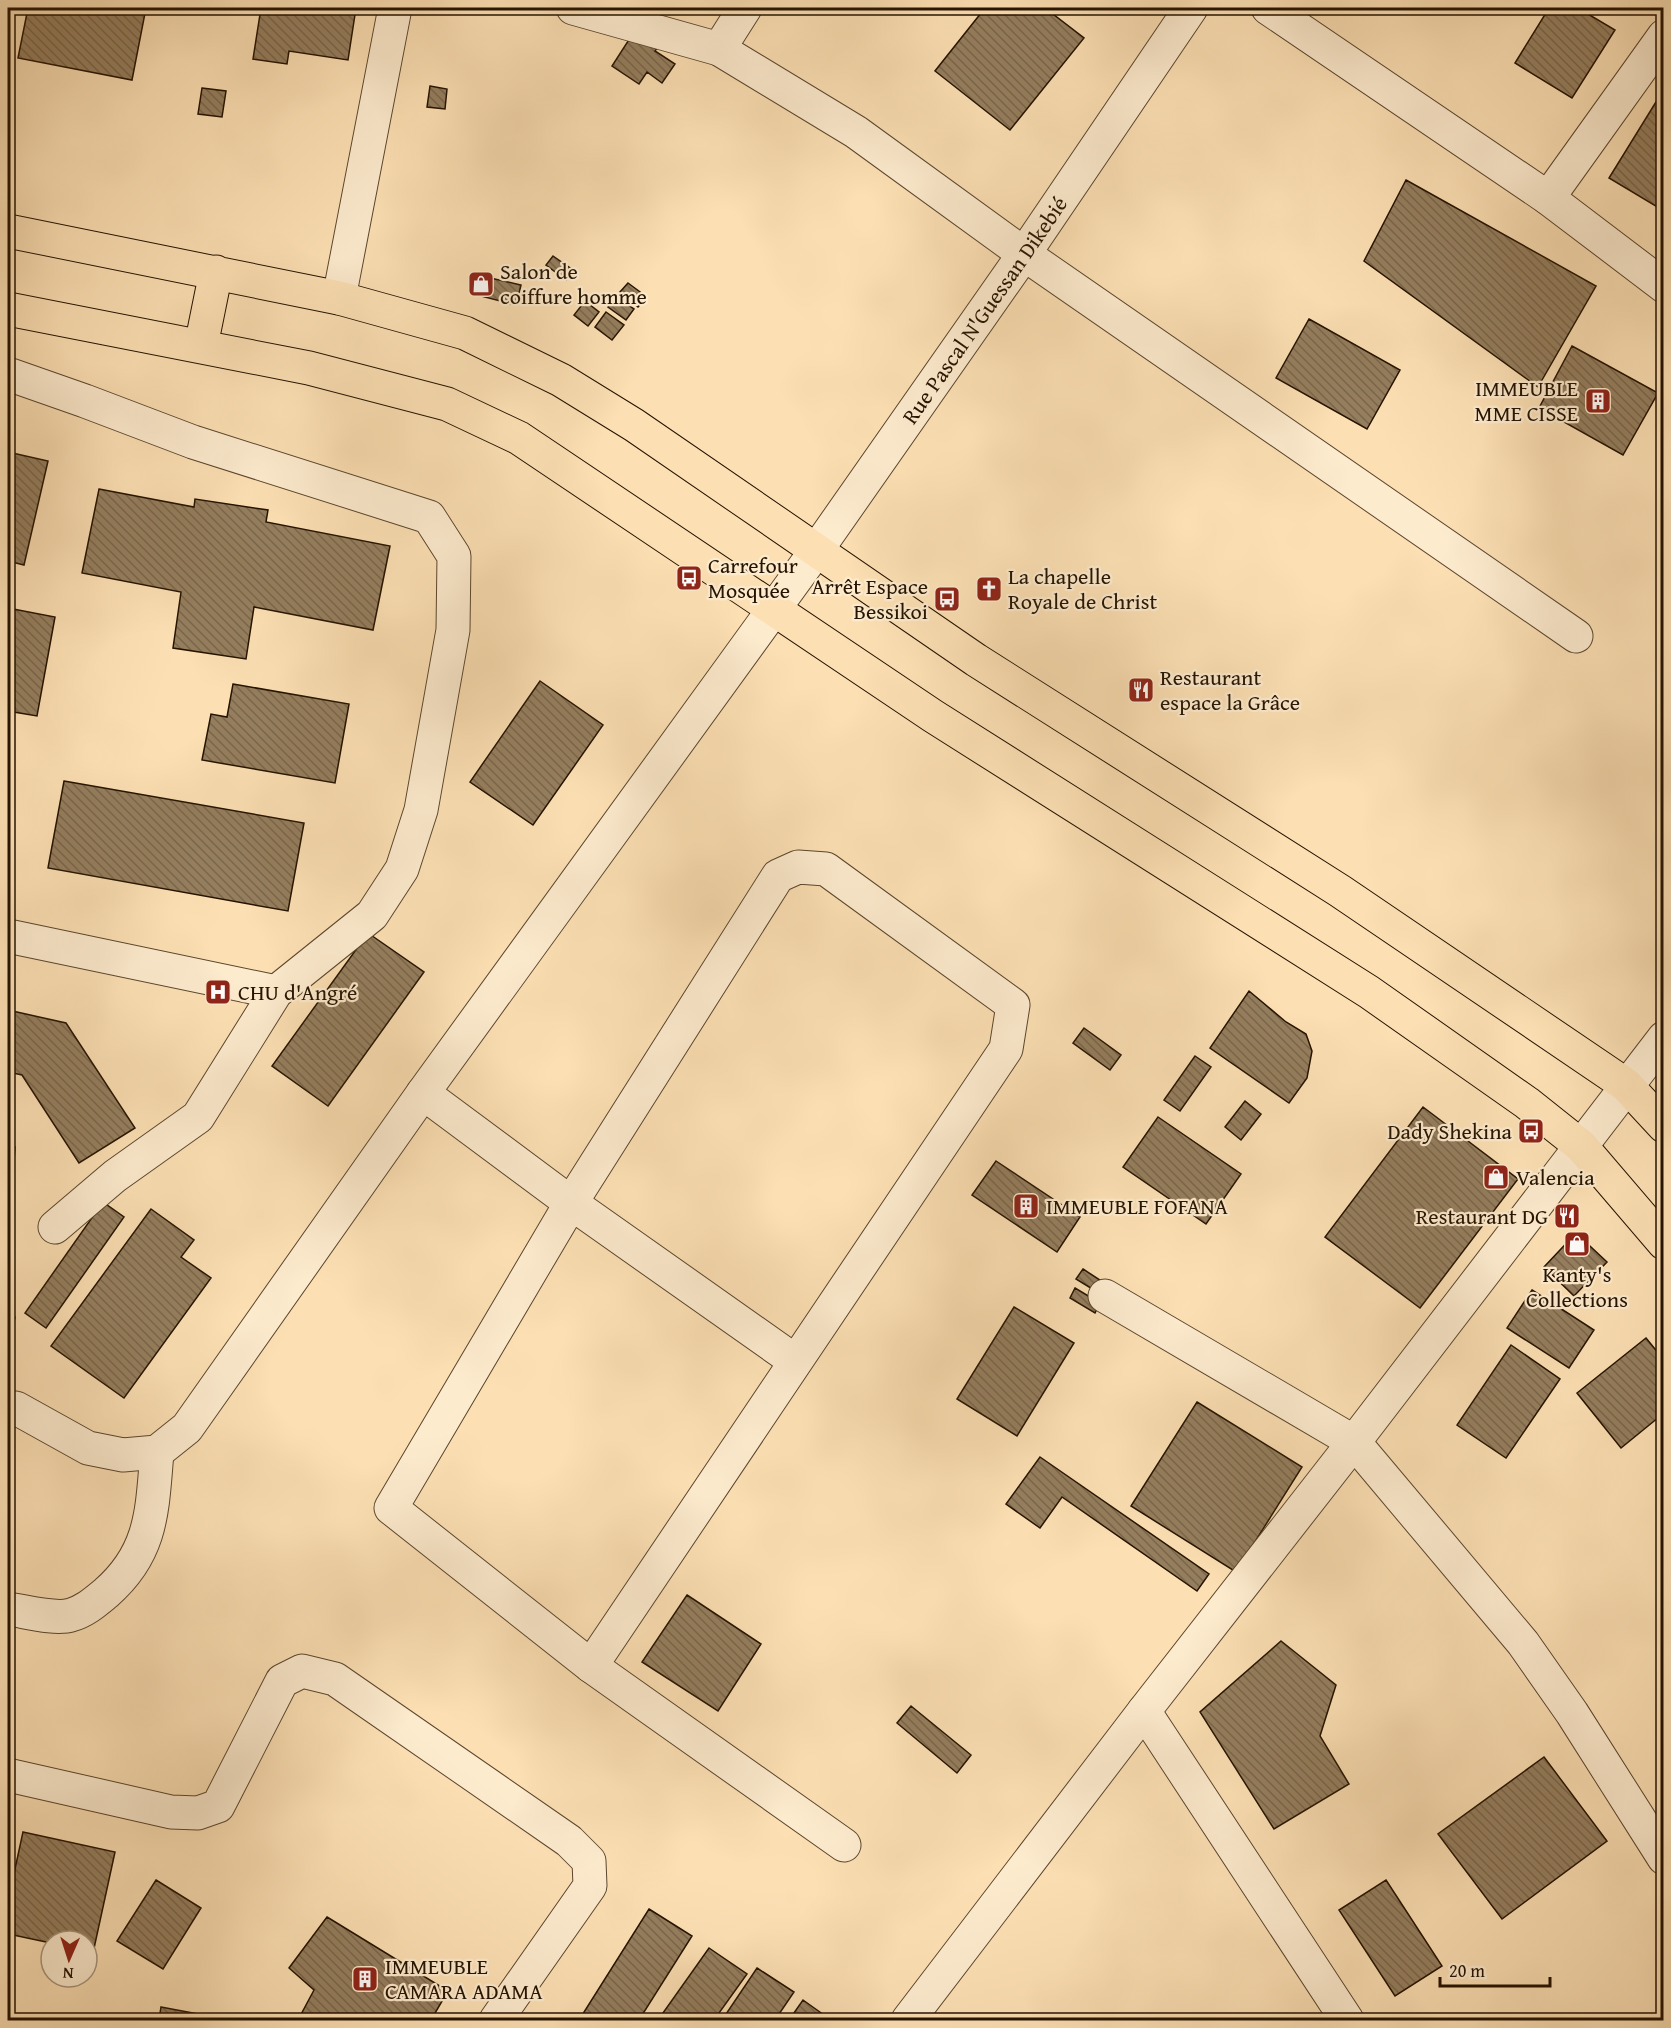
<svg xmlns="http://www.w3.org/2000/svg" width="1671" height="2028" font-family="'Gentium Book Plus',serif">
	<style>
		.building { fill: url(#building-back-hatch); stroke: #251300; stroke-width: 1.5 }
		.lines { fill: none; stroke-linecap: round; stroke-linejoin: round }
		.minor-casing { stroke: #5b462d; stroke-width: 35 }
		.major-casing { stroke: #251300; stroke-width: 35 }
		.minor { stroke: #fdebce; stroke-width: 33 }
		.major { stroke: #fce0b4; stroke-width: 33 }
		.labels { text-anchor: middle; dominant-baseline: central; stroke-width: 4.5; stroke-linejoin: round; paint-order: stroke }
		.poi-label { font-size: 22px; fill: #251300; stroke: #fdebce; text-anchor: start }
		.street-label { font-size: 22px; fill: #251300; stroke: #fdebce }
	</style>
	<defs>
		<pattern id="building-back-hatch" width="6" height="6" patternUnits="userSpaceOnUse" patternTransform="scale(1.5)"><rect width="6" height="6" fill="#957e5e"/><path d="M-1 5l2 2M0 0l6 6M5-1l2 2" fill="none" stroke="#79664b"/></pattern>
	</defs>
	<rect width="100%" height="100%" fill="#fce0b4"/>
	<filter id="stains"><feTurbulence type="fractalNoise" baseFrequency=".00333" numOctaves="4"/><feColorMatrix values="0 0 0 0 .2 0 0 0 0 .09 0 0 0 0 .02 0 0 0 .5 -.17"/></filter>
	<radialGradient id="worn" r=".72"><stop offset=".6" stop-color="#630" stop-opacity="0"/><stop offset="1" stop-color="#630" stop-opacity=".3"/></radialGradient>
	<!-- building -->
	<path class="building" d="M28,8h118l-14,72 -114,-22z
		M261,8h95l-8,52 -59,-9 -2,13 -34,-5z
		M985,8h60l39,30 -74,92 -75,-59z
		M1549,8h29l37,22 -43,68 -57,-35z
		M630,38l30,6 -5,7 20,13 -13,19 -15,-11 -8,12 -27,-18z
		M430,86l17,3 -2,20 -18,-2z
		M202,88l24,3 -4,26 -24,-3z
		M1664,89v122l-55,-33z
		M1406,180l190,106 -58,101 -174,-126z
		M553,256l20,14 -7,10 -20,-15z
		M486,277l35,8 -5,20 -35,-9z
		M628,283l19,14 -9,10 -18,-15z
		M615,296l19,13 -8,11 -18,-13z
		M585,301l14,11 -11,14 -14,-11z
		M606,312l18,13 -12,15 -17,-13z
		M1309,319l91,51 -33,59 -91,-51z
		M1572,346l86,47 -35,62 -84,-47z
		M8,452l40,9 -24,104 -16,-4z
		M99,489l95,18 1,-8 73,11 -2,12 124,24 -17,84 -119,-23 -8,52 -73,-11 8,-56 -99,-19z
		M8,608l47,9 -18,99 -29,-5z
		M540,681l63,44 -70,100 -63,-43z
		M233,684l116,20 -14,79 -133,-23 9,-46 16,3z
		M64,781l240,42 -16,88 -240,-43z
		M368,933l56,39 -96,134 -56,-40z
		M1249,991l37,31 20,12 6,17 -5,27 -18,25 -79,-55z
		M8,1010l58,13 69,105 -56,35 -57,-88 -14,-3z
		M1084,1028l37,27 -11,15 -37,-27z
		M1195,1056l16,11 -31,44 -16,-11z
		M1245,1101l16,13 -20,26 -16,-13z
		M1423,1107l95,72 -98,129 -95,-71z
		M1158,1117l83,57 -35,50 -83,-57z
		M8,1147h7l-3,43h-4z
		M996,1161l84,56 -23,35 -85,-57z
		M103,1202l21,15 -78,111 -21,-15z
		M151,1209l43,31 -13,17 30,21 -87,120 -73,-52z
		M1576,1233l31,29 -33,34 -30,-29z
		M1083,1269l26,17 -7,9 -26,-16z
		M1075,1288l25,15 -5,10 -25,-15z
		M1532,1290l62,40 -25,38 -62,-40z
		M1014,1307l60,36 -57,93 -60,-37z
		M8,1315l7,2 -7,35z
		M1646,1338l18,22v53l-43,35 -44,-55z
		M1511,1345l49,34 -54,79 -49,-33z
		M1197,1402l105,65 -66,105 -105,-66z
		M1040,1457l169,117 -12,17 -135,-94 -22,31 -34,-24z
		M687,1595l74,49 -43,67 -76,-49z
		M1281,1641l55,44 -16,51 29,48 -75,45 -74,-117z
		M911,1706l60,49 -14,18 -60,-50z
		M1664,1715v13l-7,-9z
		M1544,1757l63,84 -105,78 -64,-85z
		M23,1832l92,20 -22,101 -6,-2v-10h-36v2l-43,-9v-33z
		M156,1880l45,28 -38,61 -46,-28z
		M1386,1880l56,86 -47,30 -56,-86z
		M649,1909l43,27 -53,84h-60z
		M327,1917l121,74 -17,29h-133l16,-30 -25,-22z
		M709,1948l38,26 -33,46h-56z
		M757,1968l37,24 -19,28h-53z
		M803,2000l28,20h-42z
		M161,2007l69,13h-71z"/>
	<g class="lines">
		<defs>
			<g id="minor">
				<path d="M573,8l146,41 137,83 168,122 552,382"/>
				<path d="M1268,8l280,190 116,88"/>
				<path d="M719,49l26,-41"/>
				<path d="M1548,198l116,-162"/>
				<path d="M339,298l56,-290"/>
				<path d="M8,374l77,27 108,41 236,75 25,39 -1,74 -32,180 -19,59 -30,46 -96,77 -78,125 -83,59 -60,51"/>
				<path d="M8,936l268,56"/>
				<path d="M423,1093l148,110 207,-327 20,-9 28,2 187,136 -7,44 -415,617"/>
				<path d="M1105,1296l249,146 169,201 49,70 92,145"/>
				<path d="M795,1361l-224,-158 -180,305 200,158 253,179"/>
				<path id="s1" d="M8,1407l8,1 72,40 35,7 34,-3 30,-24 236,-335 393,-542 208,-297 167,-246"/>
				<path d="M8,1609c16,2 47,11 63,6 14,-4 24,-13 35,-22 47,-41 46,-83 51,-141"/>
				<path d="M1144,1711l203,309"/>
				<path d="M8,1775l163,37 27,1 20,-7 64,-125 20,-10 33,8 234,162 20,20 1,25 -94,134"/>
				<path d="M908,2020l236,-309 210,-269 310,-404"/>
			</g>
			<path id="major" d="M8,231l331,67 126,35 96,47 73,45 342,235 364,231 286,194 38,41
				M8,309l301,59 138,36 72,34 414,278 436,276 158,111 54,43 83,97
				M201,346l15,-74"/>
		</defs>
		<!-- minor casing -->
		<use href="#minor" class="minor-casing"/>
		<!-- major casing -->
		<use href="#major" class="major-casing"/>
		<!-- minor -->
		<use href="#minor" class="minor"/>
		<!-- major -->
		<use href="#major" class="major"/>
	</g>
	<!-- icons -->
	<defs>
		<symbol id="shop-square" viewBox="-11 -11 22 22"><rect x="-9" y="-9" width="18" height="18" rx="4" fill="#8f2418" stroke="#fdebce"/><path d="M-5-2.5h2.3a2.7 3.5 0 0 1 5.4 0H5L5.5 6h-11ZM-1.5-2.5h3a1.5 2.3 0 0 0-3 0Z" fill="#fff"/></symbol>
		<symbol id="building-square" viewBox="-11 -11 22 22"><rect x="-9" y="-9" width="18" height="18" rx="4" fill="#8f2418" stroke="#fdebce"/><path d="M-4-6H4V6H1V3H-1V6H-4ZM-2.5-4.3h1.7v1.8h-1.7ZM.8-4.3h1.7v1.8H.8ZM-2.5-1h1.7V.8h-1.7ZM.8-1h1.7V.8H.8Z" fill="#fff"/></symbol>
		<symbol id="bus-square" viewBox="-11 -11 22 22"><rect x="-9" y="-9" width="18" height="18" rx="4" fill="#8f2418" stroke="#fdebce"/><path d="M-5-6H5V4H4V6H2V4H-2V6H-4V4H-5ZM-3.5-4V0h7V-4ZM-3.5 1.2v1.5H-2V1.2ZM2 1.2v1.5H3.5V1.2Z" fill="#fff"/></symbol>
		<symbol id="church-square" viewBox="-11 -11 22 22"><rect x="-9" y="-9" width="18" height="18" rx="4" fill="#8f2418" stroke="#fdebce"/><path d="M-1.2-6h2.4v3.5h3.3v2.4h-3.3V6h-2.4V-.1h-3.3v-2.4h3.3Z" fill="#fff"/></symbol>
		<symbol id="restaurant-square" viewBox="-11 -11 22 22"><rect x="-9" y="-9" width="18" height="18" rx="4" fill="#8f2418" stroke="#fdebce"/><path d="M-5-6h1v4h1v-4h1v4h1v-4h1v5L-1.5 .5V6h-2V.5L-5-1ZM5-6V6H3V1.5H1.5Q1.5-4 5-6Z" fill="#fff"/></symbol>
		<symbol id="hospital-square" viewBox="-11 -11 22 22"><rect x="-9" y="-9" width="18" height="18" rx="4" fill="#8f2418" stroke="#fdebce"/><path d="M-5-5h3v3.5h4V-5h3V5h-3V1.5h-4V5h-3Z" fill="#fff"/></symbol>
	</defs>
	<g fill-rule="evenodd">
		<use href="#shop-square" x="466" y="269" width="30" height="30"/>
		<use href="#building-square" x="1583" y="386" width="30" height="30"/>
		<use href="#bus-square" x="674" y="563" width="30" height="30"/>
		<use href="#church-square" x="974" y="574" width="30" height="30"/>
		<use href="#bus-square" x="932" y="584" width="30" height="30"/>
		<use href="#restaurant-square" x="1126" y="675" width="30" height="30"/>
		<use href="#hospital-square" x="203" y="977" width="30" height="30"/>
		<use href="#bus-square" x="1516" y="1116" width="30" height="30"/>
		<use href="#shop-square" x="1481" y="1162" width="30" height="30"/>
		<use href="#building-square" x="1011" y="1191" width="30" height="30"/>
		<use href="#restaurant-square" x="1552" y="1201" width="30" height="30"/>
		<use href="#shop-square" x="1562" y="1229" width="30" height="30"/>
		<use href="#building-square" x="350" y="1964" width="30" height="30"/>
	</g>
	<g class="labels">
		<!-- poi labels -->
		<g class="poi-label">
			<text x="500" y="271">Salon de<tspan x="500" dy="25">coiffure homme</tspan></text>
			<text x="1578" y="388" text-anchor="end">IMMEUBLE<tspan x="1578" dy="25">MME CISSE</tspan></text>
			<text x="708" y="565">Carrefour<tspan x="708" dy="25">Mosquée</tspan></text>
			<text x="1008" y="576">La chapelle<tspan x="1008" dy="25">Royale de Christ</tspan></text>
			<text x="928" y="586" text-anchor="end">Arrêt Espace<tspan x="928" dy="25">Bessikoi</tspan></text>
			<text x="1160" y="677">Restaurant<tspan x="1160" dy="25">espace la Grâce</tspan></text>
			<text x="238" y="992">CHU d'Angré</text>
			<text x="1512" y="1131" text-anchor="end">Dady Shekina</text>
			<text x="1516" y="1177">Valencia</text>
			<text x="1046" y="1206">IMMEUBLE FOFANA</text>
			<text x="1548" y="1216" text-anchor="end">Restaurant DG</text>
			<text x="1577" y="1274" text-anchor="middle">Kanty's<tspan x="1577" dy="25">Collections</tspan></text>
			<text x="385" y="1966">IMMEUBLE<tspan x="385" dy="25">CAMARA ADAMA</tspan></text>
		</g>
		<!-- street labels -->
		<g class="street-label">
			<text stroke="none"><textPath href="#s1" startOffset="1572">Rue Pascal N'Guessan Dikebié</textPath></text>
		</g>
	</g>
	<!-- margin -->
	<rect width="1671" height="2028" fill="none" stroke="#fce0b4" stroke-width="30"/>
	<rect x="9" y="9" width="1653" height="2010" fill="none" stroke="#251300" stroke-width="3"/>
	<rect x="15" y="15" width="1641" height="1998" fill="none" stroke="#251300" stroke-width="1.5"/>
	<!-- north arrow -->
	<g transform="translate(69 1959) rotate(183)"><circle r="28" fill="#fdebce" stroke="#a7957c" stroke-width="1.5"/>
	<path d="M0-4.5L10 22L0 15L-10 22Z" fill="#8f2418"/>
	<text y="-9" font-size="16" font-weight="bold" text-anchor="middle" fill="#251300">N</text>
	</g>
	<!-- scale -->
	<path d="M1440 1977v9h110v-9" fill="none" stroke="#251300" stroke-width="3"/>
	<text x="1449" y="1977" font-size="18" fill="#251300" stroke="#fdebce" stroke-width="4.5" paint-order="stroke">20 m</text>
	<rect width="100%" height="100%" filter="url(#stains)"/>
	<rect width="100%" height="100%" fill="url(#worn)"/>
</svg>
